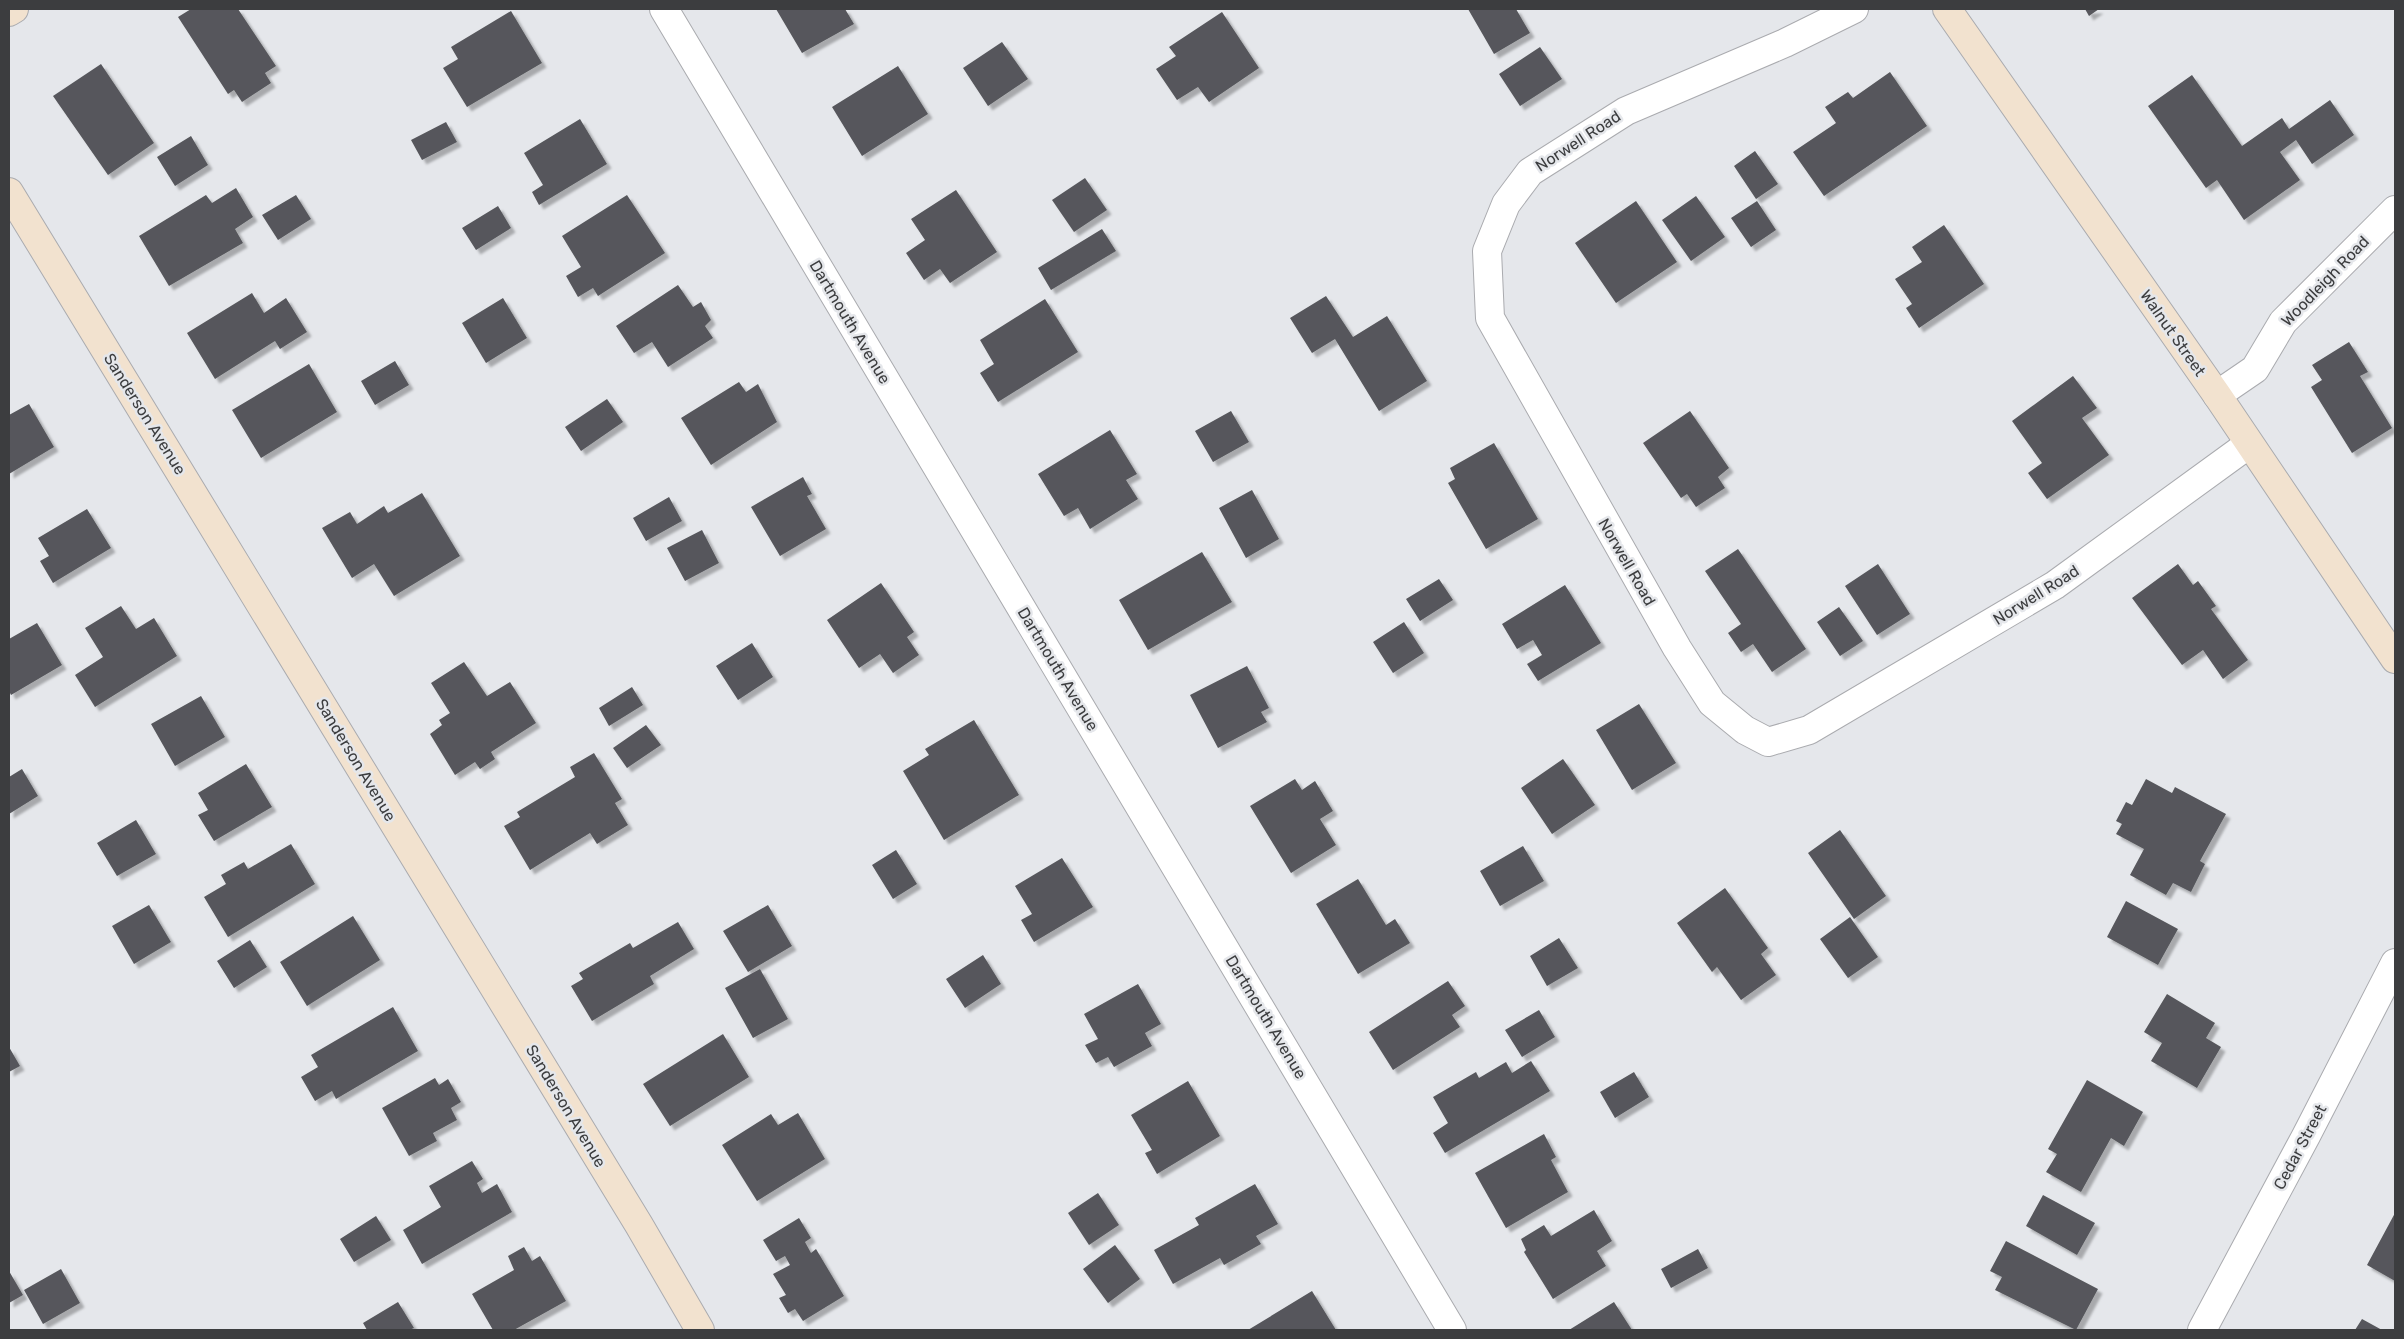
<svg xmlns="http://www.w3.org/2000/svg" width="2404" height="1339" font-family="Rubik,sans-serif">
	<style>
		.building { fill: #56575b; filter: url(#shadow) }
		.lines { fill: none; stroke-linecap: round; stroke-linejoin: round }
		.street-casing { stroke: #aaabaf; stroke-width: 30 }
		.secondary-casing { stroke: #aaabaf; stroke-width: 30 }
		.street { stroke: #fff; stroke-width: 28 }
		.secondary { stroke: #f2e2cf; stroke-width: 28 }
		.labels { text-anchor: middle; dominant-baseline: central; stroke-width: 5; stroke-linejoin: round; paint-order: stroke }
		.street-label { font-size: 16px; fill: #3c3d3f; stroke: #e5e7eb }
	</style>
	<defs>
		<filter id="shadow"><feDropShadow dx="4.5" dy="4.5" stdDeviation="1" flood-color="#0004"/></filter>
	</defs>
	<rect width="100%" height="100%" fill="#e5e7eb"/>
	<!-- building -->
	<path class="building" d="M191,9h47l38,57 -11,7 6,10 -29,19 -8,-12 -6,4 -50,-77z
		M776,9h69l9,15 -52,29z
		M1468,9h48l14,24 -36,21z
		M2085,9h14l-10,7z
		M511,11l31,52 -75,44 -24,-39 15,-9 -7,-12z
		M1222,12l37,56 -50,34 -11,-15 -21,13 -21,-31 20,-13 -7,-9z
		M1002,42l26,37 -40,27 -25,-38z
		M1540,47l22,32 -42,27 -21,-32z
		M101,64l53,79 -46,32 -55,-79z
		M898,66l30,48 -66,42 -30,-49z
		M1890,72l37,54 -103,70 -31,-44 43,-29 -11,-16 23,-15 5,6z
		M2192,75l50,71 40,-28 7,11 41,-29 24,35 -42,29 -16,-24 -16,12 20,28 -56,40 -27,-40 -11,8 -58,-82z
		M580,119l27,45 -68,41 -7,-13 11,-7 -19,-32z
		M446,122l11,20 -35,18 -11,-20z
		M191,136l17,29 -33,21 -18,-29z
		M1755,151l23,33 -22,15 -22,-33z
		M1085,178l22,32 -33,22 -22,-32z
		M236,188l17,29 -18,12 8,14 -74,43 -30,-50 67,-41 6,8z
		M956,190l41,62 -47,31 -10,-14 -16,11 -18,-27 19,-13 -14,-21z
		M296,195l15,24 -33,21 -16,-25z
		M627,195l38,58 -67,43 -5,-8 -15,9 -12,-21 15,-9 -19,-31z
		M1696,196l29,41 -34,24 -29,-41z
		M1636,201l41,61 -61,41 -41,-60z
		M1757,201l19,29 -25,17 -20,-29z
		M498,206l13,22 -35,22 -14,-22z
		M1944,225l40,59 -65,44 -13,-20 6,-4 -17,-25 27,-17 -10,-15z
		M1102,229l14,22 -65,39 -13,-22z
		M678,285l15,22 8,-5 10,18 -6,6 8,12 -45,29 -16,-25 -18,11 -18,-27z
		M252,293l12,20 22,-15 21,34 -27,17 -5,-8 -60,38 -28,-46z
		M1326,296l27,41 34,-21 40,65 -48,30 -44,-72 -23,14 -22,-35z
		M503,298l24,40 -41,25 -24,-40z
		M1045,299l33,53 -80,50 -18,-29 14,-9 -14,-24z
		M2349,342l19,30 -8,4 32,52 -40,25 -41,-66 11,-7 -10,-15z
		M395,361l14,24 -34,20 -14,-24z
		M309,364l28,48 -76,46 -29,-48z
		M2073,376l24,32 -15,10 27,37 -62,44 -19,-26 14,-10 -30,-42z
		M739,382l7,10 12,-8 19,38 -66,43 -30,-47z
		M607,399l16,23 -42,29 -16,-24z
		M29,404l25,43 -45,27v-59z
		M1231,411l18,31 -36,20 -18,-31z
		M1690,411l39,57 -11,9 7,11 -29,19 -9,-13 -6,4 -38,-55z
		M1110,430l27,44 -11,6 12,19 -48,30 -12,-21 -14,8 -26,-42z
		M1494,443l44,76 -52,30 -38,-66 7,-4 -5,-11z
		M803,477l9,17 -5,2 19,33 -46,27 -29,-49z
		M1252,490l27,49 -33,19 -27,-50z
		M422,493l38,63 -66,40 -20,-32 -22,14 -30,-50 28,-16 7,12 27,-18 4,7z
		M669,497l13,24 -36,20 -13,-23z
		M87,509l24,39 -58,35 -13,-22 9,-5 -11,-18z
		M702,530l17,33 -34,18 -18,-33z
		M1738,549l68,100 -34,23 -19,-28 -12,8 -13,-19 13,-9 -36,-53z
		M1202,552l30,50 -84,48 -29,-50z
		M1878,564l32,50 -33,21 -32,-49z
		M2178,564l15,21 5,-4 18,25 -5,3 37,51 -25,19 -20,-29 -21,15 -50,-67z
		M1439,579l14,21 -33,21 -14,-22z
		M881,583l33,49 -7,5 12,18 -26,18 -13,-19 -21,14 -32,-48z
		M1565,585l36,58 -63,38 -11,-17 15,-9 -9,-15 -16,9 -15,-25z
		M121,606l15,23 18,-11 23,38 -82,51 -20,-32 28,-18 -18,-29z
		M1839,607l24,34 -23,15 -23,-34z
		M1404,622l20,31 -31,20 -20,-31z
		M37,623l25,42 -51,30 -2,-4v-52z
		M752,643l21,34 -35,23 -22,-34z
		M464,662l23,34 23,-14 26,41 -45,29 4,7 -15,10 -5,-7 -20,13 -25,-41 12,-9 -3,-5 11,-7 -19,-30z
		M1247,666l22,42 -8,4 6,10 -49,26 -28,-53z
		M632,687l11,18 -34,21 -10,-18z
		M201,696l24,41 -50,29 -24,-42z
		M1639,704l37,59 -44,27 -36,-60z
		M974,720l45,75 -75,45 -41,-69 26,-16 -4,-6z
		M646,725l15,20 -34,23 -14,-20z
		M594,753l28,46 -7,4 13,22 -31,19 -7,-11 -60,37 -26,-44 16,-9 -3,-5 58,-35 -5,-10z
		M1563,759l32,46 -43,29 -31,-46z
		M246,764l26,43 -58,34 -16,-26 10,-5 -10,-17z
		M22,769l16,27 -29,18v-37z
		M1295,779l7,11 13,-9 18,30 -13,8 16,26 -45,28 -41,-67z
		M2146,779l26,14 3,-6 51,27 -26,47 5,3 -14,28 -18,-9 -7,12 -36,-20 14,-26 -28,-15 6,-10 -6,-3 10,-19 6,3z
		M136,820l20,34 -39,22 -20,-33z
		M1840,830l46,66 -32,23 -46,-66z
		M291,844l24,40 -87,53 -24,-40 22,-13 -5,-9 23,-13 4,7z
		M1523,846l21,35 -44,25 -20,-35z
		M896,850l21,34 -24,15 -21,-34z
		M1062,858l31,49 -59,35 -13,-22 11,-6 -17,-28z
		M1358,879l28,46 9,-6 15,24 -52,31 -42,-70z
		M1725,888l43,60 -7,6 15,21 -35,25 -24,-33 -5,5 -35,-49z
		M2126,901l52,28 -20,36 -51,-28z
		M149,905l22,37 -37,22 -22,-38z
		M768,905l24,41 -44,26 -25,-41z
		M353,916l27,44 -73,46 -27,-44z
		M1850,917l28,40 -30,21 -28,-39z
		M678,922l16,27 -44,27 4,8 -62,37 -21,-35 12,-7 -4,-6 51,-30 3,5z
		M1559,938l19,30 -31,18 -17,-30z
		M250,940l17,27 -33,21 -17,-27z
		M983,955l18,29 -36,24 -19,-29z
		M760,969l28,50 -35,19 -28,-50z
		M1448,981l17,25 -13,9 8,12 -67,43 -24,-38z
		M1138,984l23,40 -16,9 7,13 -38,21 -6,-10 -12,6 -11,-18 13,-6 -14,-25z
		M2167,994l48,29 -9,15 15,9 -24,41 -46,-27 11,-18 -18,-11z
		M393,1007l25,44 -82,48 -4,-8 -17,10 -14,-24 17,-10 -7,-12z
		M1539,1010l16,27 -33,20 -17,-27z
		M723,1034l26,43 -79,49 -27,-42z
		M9,1047l11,19 -11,6z
		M1531,1061l19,30 -105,62 -12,-20 15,-10 -15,-26 43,-25 3,6 27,-16 6,11z
		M1634,1072l15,25 -34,21 -15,-26z
		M435,1078l4,7 9,-6 13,23 -10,6 6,12 -24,13 4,8 -28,15 -27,-48z
		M2087,1080l56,32 -19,34 -13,-8 -30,54 -35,-20 11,-18 -9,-5z
		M1188,1081l32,55 -63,38 -12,-21 7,-3 -21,-35z
		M798,1113l27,46 -68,42 -35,-56 49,-31 7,11z
		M1544,1134l12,23 -5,3 17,32 -62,36 -31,-55z
		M472,1161l11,18 -6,4 5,10 15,-9 15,28 -90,52 -19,-34 38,-23 -12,-21z
		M1255,1184l23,40 -22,12 5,8 -37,21 -4,-7 -47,26 -19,-34 45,-25 -4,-7z
		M1098,1193l21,32 -30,20 -21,-32z
		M2043,1195l52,28 -18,32 -51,-29z
		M1594,1210l18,31 -15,10 9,15 -53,33 -29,-47 2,-2 -5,-11 23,-14 7,11z
		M2395,1213v68l-28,-16z
		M376,1216l15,24 -37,22 -14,-23z
		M799,1218l12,20 -6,4 6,11 5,-4 28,47 -41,25 -8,-12 -7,4 -9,-15 7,-3 -13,-21 17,-9 -5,-9 -9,5 -13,-21z
		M2006,1241l92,48 -22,41 -81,-40 7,-13 -12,-6z
		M1115,1245l25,34 -32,24 -25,-34z
		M524,1247l8,14 8,-5 26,45 -52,29h-21l-21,-36 42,-24 -6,-14z
		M1698,1249l10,19 -37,20 -10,-19z
		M61,1269l19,34 -37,21 -19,-34z
		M9,1271l14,24 -14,8z
		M1312,1291l24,39h-88z
		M398,1302l16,26 -5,2h-42l-4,-7z
		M1614,1302l18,28h-63z
		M2362,1319l20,11h-27z"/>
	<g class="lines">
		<defs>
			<path id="street" d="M664,9l788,1321
				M1854,9l-69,34 -159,68 -96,61 -24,32 -19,47 3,67 187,330 35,55 33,27 23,12 41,-12 246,-145 194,-141
				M2217,395l38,-26 28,-47 112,-112
				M2202,1330l104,-194 89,-173"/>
			<path id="secondary" d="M1947,9l270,386 178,264
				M9,12l5,-3
				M9,192l630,1033 61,105"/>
		</defs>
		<!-- street casing -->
		<use href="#street" class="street-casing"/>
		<!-- secondary casing -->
		<use href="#secondary" class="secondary-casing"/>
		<!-- street -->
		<use href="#street" class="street"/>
		<!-- secondary -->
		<use href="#secondary" class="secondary"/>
	</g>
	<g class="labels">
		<!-- street labels -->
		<g class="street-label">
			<text transform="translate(1578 141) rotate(-33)">Norwell Road</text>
			<text transform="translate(2325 281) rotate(-46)">Woodleigh Road</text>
			<text transform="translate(850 322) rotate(59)">Dartmouth Avenue</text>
			<text transform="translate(2173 333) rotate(55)">Walnut Street</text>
			<text transform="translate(145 414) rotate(58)">Sanderson Avenue</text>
			<text transform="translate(1627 562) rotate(60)">Norwell Road</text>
			<text transform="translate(2036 595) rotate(-32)">Norwell Road</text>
			<text transform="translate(1058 669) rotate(59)">Dartmouth Avenue</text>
			<text transform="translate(356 760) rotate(59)">Sanderson Avenue</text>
			<text transform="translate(1266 1017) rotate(59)">Dartmouth Avenue</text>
			<text transform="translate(566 1106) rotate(59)">Sanderson Avenue</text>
			<text transform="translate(2300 1147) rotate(-62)">Cedar Street</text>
		</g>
	</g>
	<!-- border -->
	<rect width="2404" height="1339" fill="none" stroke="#3c3d3f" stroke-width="20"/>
</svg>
